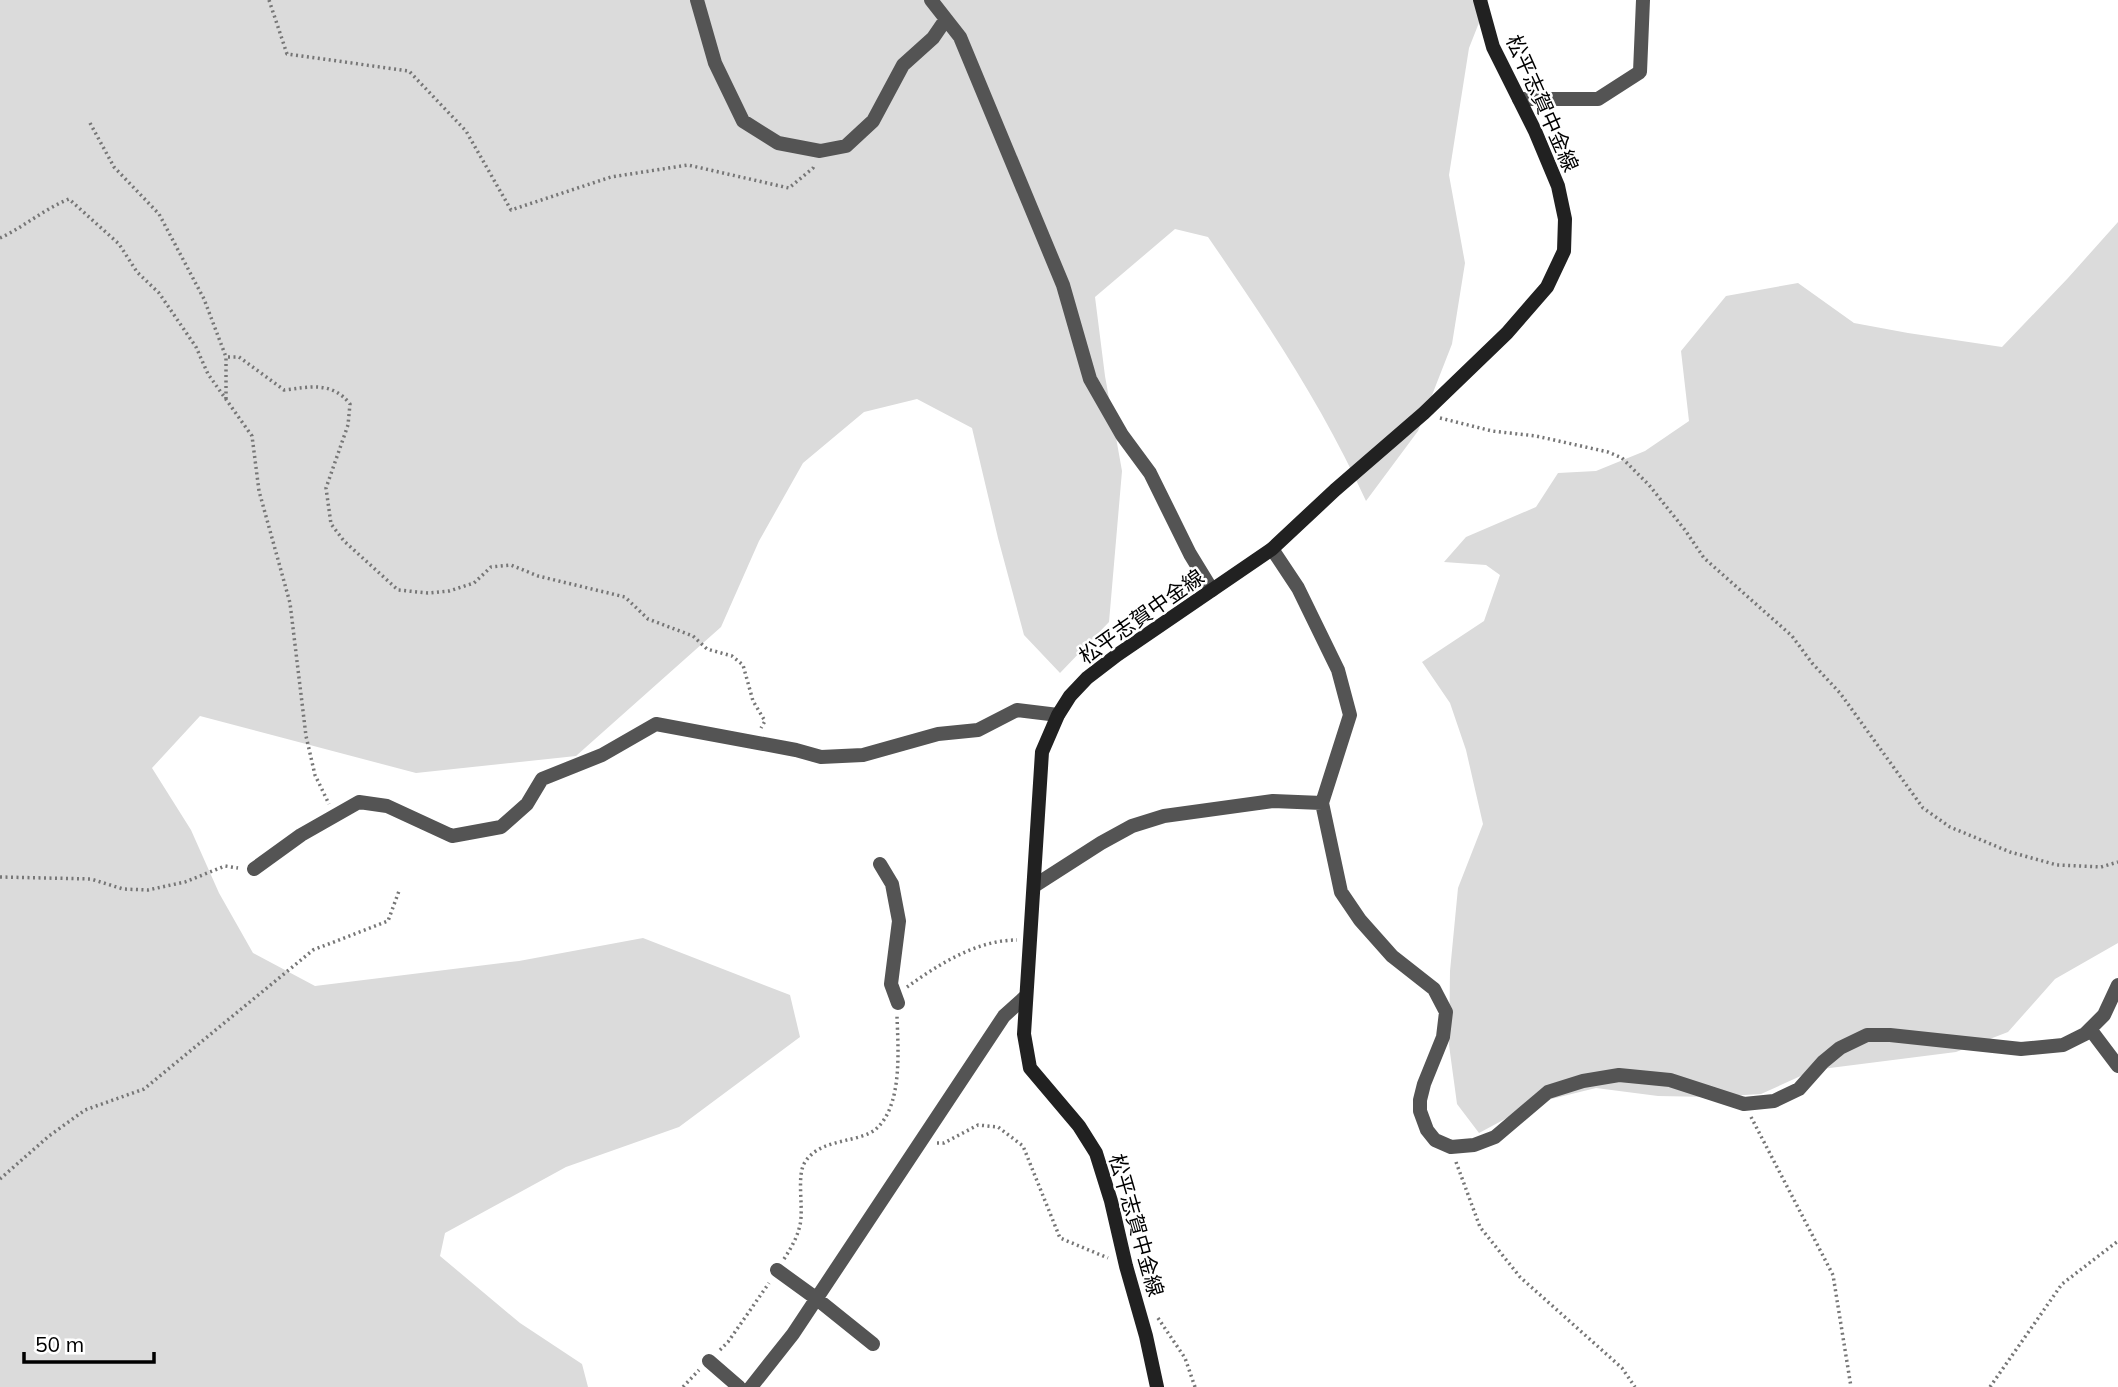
<svg xmlns="http://www.w3.org/2000/svg" width="2118" height="1387" font-family="Mulish,'Noto Sans JP',sans-serif">
	<style>
		.green { fill: #dbdbdb }
		.lines { fill: none; stroke-linecap: round; stroke-linejoin: round }
		.path { stroke: #767676; stroke-width: 3.5; stroke-dasharray: 2 3.5; stroke-linecap: butt }
		.street { stroke: #545454; stroke-width: 14 }
		.secondary { stroke: #212121; stroke-width: 14 }
		.labels { text-anchor: middle; dominant-baseline: central; stroke-width: 5; stroke-linejoin: round; paint-order: stroke }
		.street-label { font-size: 21px; fill: #000; stroke: #fff }
	</style>
	<rect width="100%" height="100%" fill="#fff"/>
	<!-- green -->
	<path class="green" d="M0,0h1488l-19,48 -20,127 16,88 -13,81 -34,87 -52,70c-42,-93 -100,-180 -158,-264l-33,-8 -80,68 10,79 17,95 -13,151 -49,51 -36,-38 -26,-97 -26,-110 -55,-29 -53,13 -61,51 -44,78 -38,86 -145,129 -160,17 -216,-57 -48,52 39,62 28,63 34,60 62,33 204,-25 124,-23 147,57 10,42 -121,90 -113,40 -121,66 -5,23 80,67 62,41 6,23h-588z
		M2118,222v721l-63,36 -47,53 -52,20 -142,18 -53,24 -50,3 -53,-1 -62,-8 -61,15 -56,30 -22,-29 -8,-59 1,-74 8,-83 25,-64 -17,-74 -16,-47 -28,-41 62,-41 16,-46 -14,-10 -42,-3 22,-25 70,-30 22,-34 38,-2 49,-20 44,-30 -8,-70 45,-55 72,-13 56,40 54,10 94,14 66,-69z"/>
	<g class="lines">
		<!-- path -->
		<path class="path" d="M269,0l18,54 122,17 57,60 45,79 100,-33 77,-12 101,23 24,-20 2,-4
			M90,123l24,44 45,47 45,85 22,58
			M0,238c24,-11 44,-29 69,-39l50,45 18,28 22,21 37,54 12,27 44,62 7,55 31,112 16,133 9,39 14,29
			M226,399v-42h13l45,33c26,-3 48,-9 66,14l-2,21 -22,63 5,36 13,17 54,49 30,3 21,-2 25,-8 17,-16 20,-2 27,11 87,21 23,22 45,17 14,13 25,7 11,9 10,36 12,20 -4,7
			M1440,418l52,13 44,5 72,16 14,6 27,27 36,45 19,28 88,78 20,27 28,30 83,115 27,19 60,25 47,13 44,2 17,-5
			M0,877l91,2 32,10 25,1 37,-8 40,-16 13,2
			M907,987c32,-23 70,-47 110,-47
			M1751,1117l82,158 18,112
			M937,1143h7l34,-18 20,2 25,19 37,92 48,20
			M1456,1162l24,65 40,50 102,91 13,19
			M0,1179l49,-43 36,-26 59,-21 169,-139 75,-29 11,-30
			M784,1259c7,-11 13,-21 16,-34 4,-18 -4,-49 5,-63 10,-15 26,-18 42,-22 9,-2 22,-5 29,-11 27,-24 22,-80 21,-113
			M1158,1318l27,40 10,29
			M720,1350l8,-8 41,-59
			M683,1387l16,-17
			M1990,1387l72,-103 56,-43"/>
		<!-- street -->
		<path class="street" d="M697,0l18,63 28,58 35,22 42,8 26,-5 27,-25 30,-56 30,-27 13,-19
			M931,0l29,37 103,248 27,94 32,56 28,38 40,81 22,36
			M1519,99h79l42,-27 3,-72
			M1272,549l26,39 40,82 12,45 -28,88 19,89 19,28 32,36 42,33 12,23 -3,25 -19,47 -4,16v11l7,19 8,10 16,7 23,-2 21,-8 53,-45 35,-11 36,-6 51,5 74,24 30,-3 25,-12 24,-27 17,-14 27,-13h23l131,14 42,-4 22,-11 19,-19 14,-30
			M880,864l12,20 7,37 -8,63 7,19
			M254,869l47,-34 58,-33 28,4 65,30 49,-9 26,-23 15,-25 60,-24 54,-31 140,26 25,7 42,-2 75,-21 40,-4 39,-20 41,5
			M1034,886l67,-43 31,-17 32,-10 109,-15 49,2
			M2090,1029l28,37
			M777,1270l40,29 56,45
			M709,1361l30,26
			M751,1387l42,-53 211,-318 21,-19"/>
		<!-- secondary -->
		<path class="secondary" d="M1157,1387l-11,-51 -20,-70 -15,-65 -15,-48 -17,-27 -49,-58 -6,-34 18,-282 16,-37 12,-19 17,-18 30,-23 155,-106 63,-59 89,-77 83,-80 40,-46 17,-36 1,-32 -7,-33 -23,-55 -42,-84 -13,-47"/>
	</g>
	<g class="labels">
		<!-- street labels -->
		<g class="street-label">
			<text transform="translate(1543 103) rotate(66)">松平志賀中金線</text>
			<text transform="translate(1141 616) rotate(-35)">松平志賀中金線</text>
			<text transform="translate(1137 1225) rotate(74)">松平志賀中金線</text>
		</g>
	</g>
	<!-- scale -->
	<path d="M24 1352v10h130v-10" fill="none" stroke="#000000" stroke-width="3.5"/>
	<text x="35" y="1352" font-size="21" fill="#000000" stroke="#ffffff" stroke-width="5" paint-order="stroke">50 m</text>
</svg>
